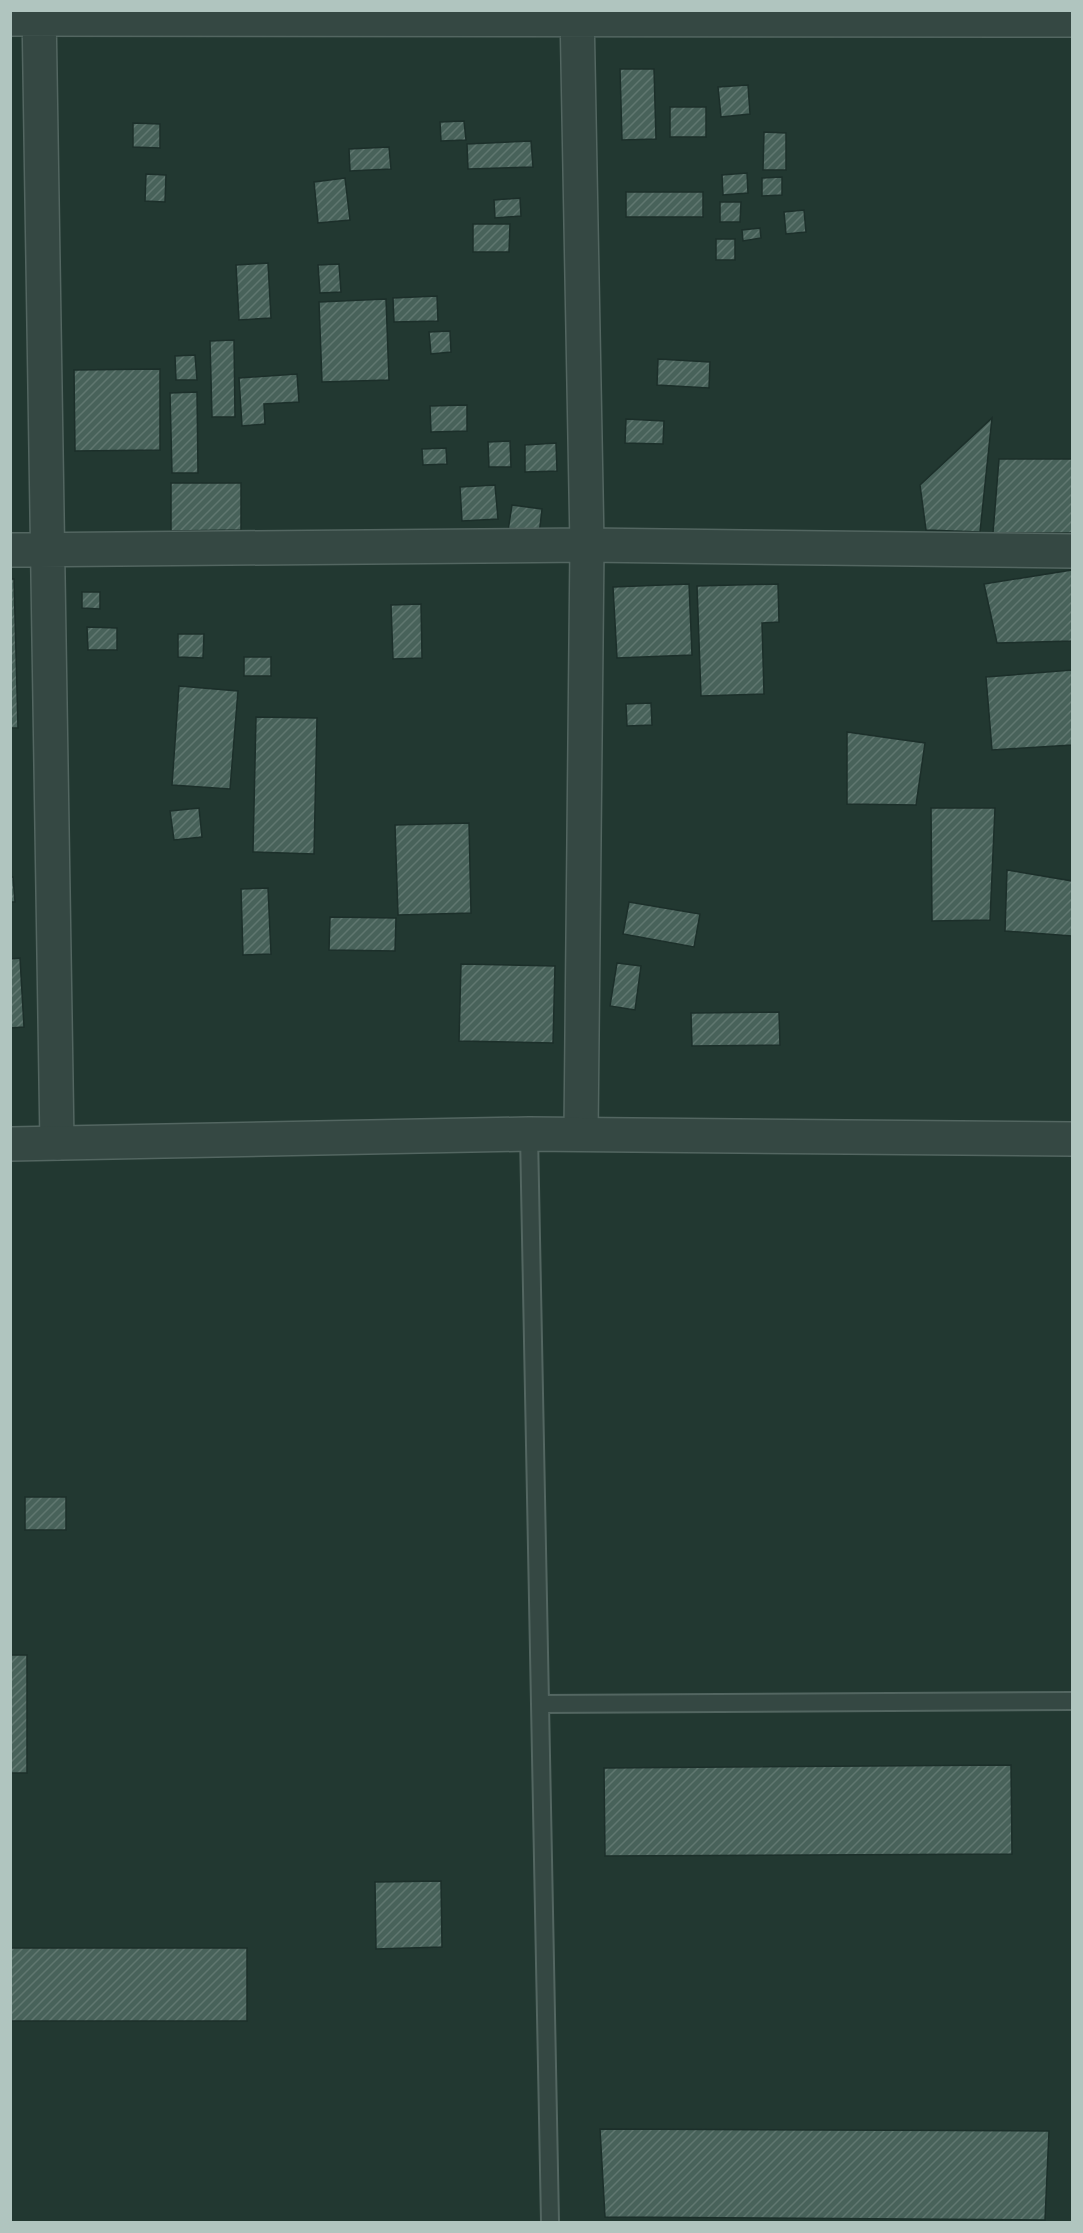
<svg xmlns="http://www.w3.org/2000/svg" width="1083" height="2233" font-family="'Sofia Sans Condensed',sans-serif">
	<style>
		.building { fill: url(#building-hatch); stroke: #1c2f2a; stroke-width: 1.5 }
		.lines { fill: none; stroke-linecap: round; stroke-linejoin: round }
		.service-casing { stroke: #536661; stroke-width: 20 }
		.minor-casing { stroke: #536661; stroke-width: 36 }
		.tertiary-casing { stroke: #536661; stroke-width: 36 }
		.service { stroke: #354843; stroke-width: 16 }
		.minor { stroke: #354843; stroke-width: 33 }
		.tertiary { stroke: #354843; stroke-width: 33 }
	</style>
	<defs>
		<pattern id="building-hatch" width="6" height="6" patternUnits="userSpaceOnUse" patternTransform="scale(1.5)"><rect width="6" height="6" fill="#48625a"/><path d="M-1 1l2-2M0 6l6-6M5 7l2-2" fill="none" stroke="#607770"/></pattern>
	</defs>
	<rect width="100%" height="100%" fill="#223831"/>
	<!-- building -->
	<path class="building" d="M620,69h34l2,70 -34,1z
		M748,85l2,29 -29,3 -3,-30z
		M670,107h36v30h-36z
		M464,121l2,19 -25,1 -1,-19z
		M133,123l27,1v24l-27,-1z
		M764,132l22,1v37h-23z
		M531,141l2,26 -65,2 -1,-25z
		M389,147l2,22 -41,2 -1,-22z
		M747,173l1,20 -25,2 -1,-20z
		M146,174l20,1 -1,27 -20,-1z
		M782,177v18l-20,1v-18z
		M345,178l5,42 -32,3 -4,-41z
		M626,192h77v25h-77z
		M520,198l1,18 -26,2 -1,-18z
		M720,202h21l-1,20h-20z
		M804,210l2,22 -20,2 -2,-22z
		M473,224h37l-1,28h-36z
		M760,228l1,10 -18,3 -1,-11z
		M716,239h19v21h-19z
		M268,263l3,55 -32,2 -3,-55z
		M339,264l2,28 -21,1 -2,-28z
		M437,296l1,25 -44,1 -1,-24z
		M386,299l3,81 -67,2 -3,-80z
		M450,331l1,21 -20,2 -2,-22z
		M234,340l1,77h-23l-2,-76z
		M195,355l2,25h-21l-1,-24z
		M658,359l52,3 -1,26 -52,-3z
		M160,369v81l-85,1 -1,-81z
		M297,374l2,28 -35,2 1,20 -23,2 -3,-48z
		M197,392l1,81h-26l-2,-80z
		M467,405v26l-36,1 -1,-26z
		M992,418l-12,114 -54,-2 -6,-45z
		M626,419l38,2 -1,23 -38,-1z
		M510,441l1,26h-22l-1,-25z
		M556,443l1,28 -32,1v-27z
		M446,448l1,16 -24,1 -1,-16z
		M999,459h73v74h-79z
		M171,483h70v47l-70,1z
		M495,485l3,34 -36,2 -2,-34z
		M512,505l30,4 -3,26 -31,-4z
		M1072,570v71l-75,2 -13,-59z
		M10,579h4l4,149h-8z
		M689,584l3,71 -75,3 -4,-71z
		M778,584l1,38 -17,1 2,71 -63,2 -4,-110z
		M82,592h18v17l-18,-1z
		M421,604l1,54 -29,1 -2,-54z
		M87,627l30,1v22h-29z
		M178,634h26l-1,24 -25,-1z
		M244,657h27v19h-27z
		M1072,670v75l-80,5 -6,-73z
		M179,686l59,5 -8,98 -58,-4z
		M651,703l1,22 -25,1 -1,-22z
		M256,717l61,1 -3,136 -61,-2z
		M847,732l78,11 -9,62 -69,-1z
		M199,808l3,29 -28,3 -4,-29z
		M931,808h64l-5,112 -58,1z
		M469,823l2,90 -73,2 -3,-90z
		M1007,870l65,11v55l-67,-5z
		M10,877h3l2,25h-5z
		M268,888l3,66 -28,1 -2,-66z
		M629,902l71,12 -6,33 -71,-13z
		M330,917l66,1 -1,33 -66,-1z
		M20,958l4,69 -14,1v-69z
		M617,963l24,3 -6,44 -25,-4z
		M461,964l94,2 -2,77 -94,-2z
		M779,1012l1,33 -88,1 -1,-33z
		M25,1497h41v33h-41z
		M10,1655h17v118h-17z
		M1011,1765l1,89 -407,2 -1,-88z
		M441,1881l1,66 -66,2 -1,-67z
		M10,1948h237v73h-237z
		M600,2129l449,2 -4,89 -440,-3z"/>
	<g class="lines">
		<defs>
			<path id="service" d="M529,1134l21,1088
				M540,1704l532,-3"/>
			<path id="minor" d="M39,10l18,1133
				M577,10l10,535 -6,589
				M10,19l1062,1
				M10,550l577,-5 485,6"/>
			<path id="tertiary" d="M10,1144l519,-10 543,5"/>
		</defs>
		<!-- service casing -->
		<use href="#service" class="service-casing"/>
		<!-- minor casing -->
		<use href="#minor" class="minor-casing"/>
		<!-- tertiary casing -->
		<use href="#tertiary" class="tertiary-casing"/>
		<!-- service -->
		<use href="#service" class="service"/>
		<!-- minor -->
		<use href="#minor" class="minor"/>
		<!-- tertiary -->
		<use href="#tertiary" class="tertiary"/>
	</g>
	<!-- border -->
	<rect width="1083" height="2233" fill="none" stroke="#b0c5bf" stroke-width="24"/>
</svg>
